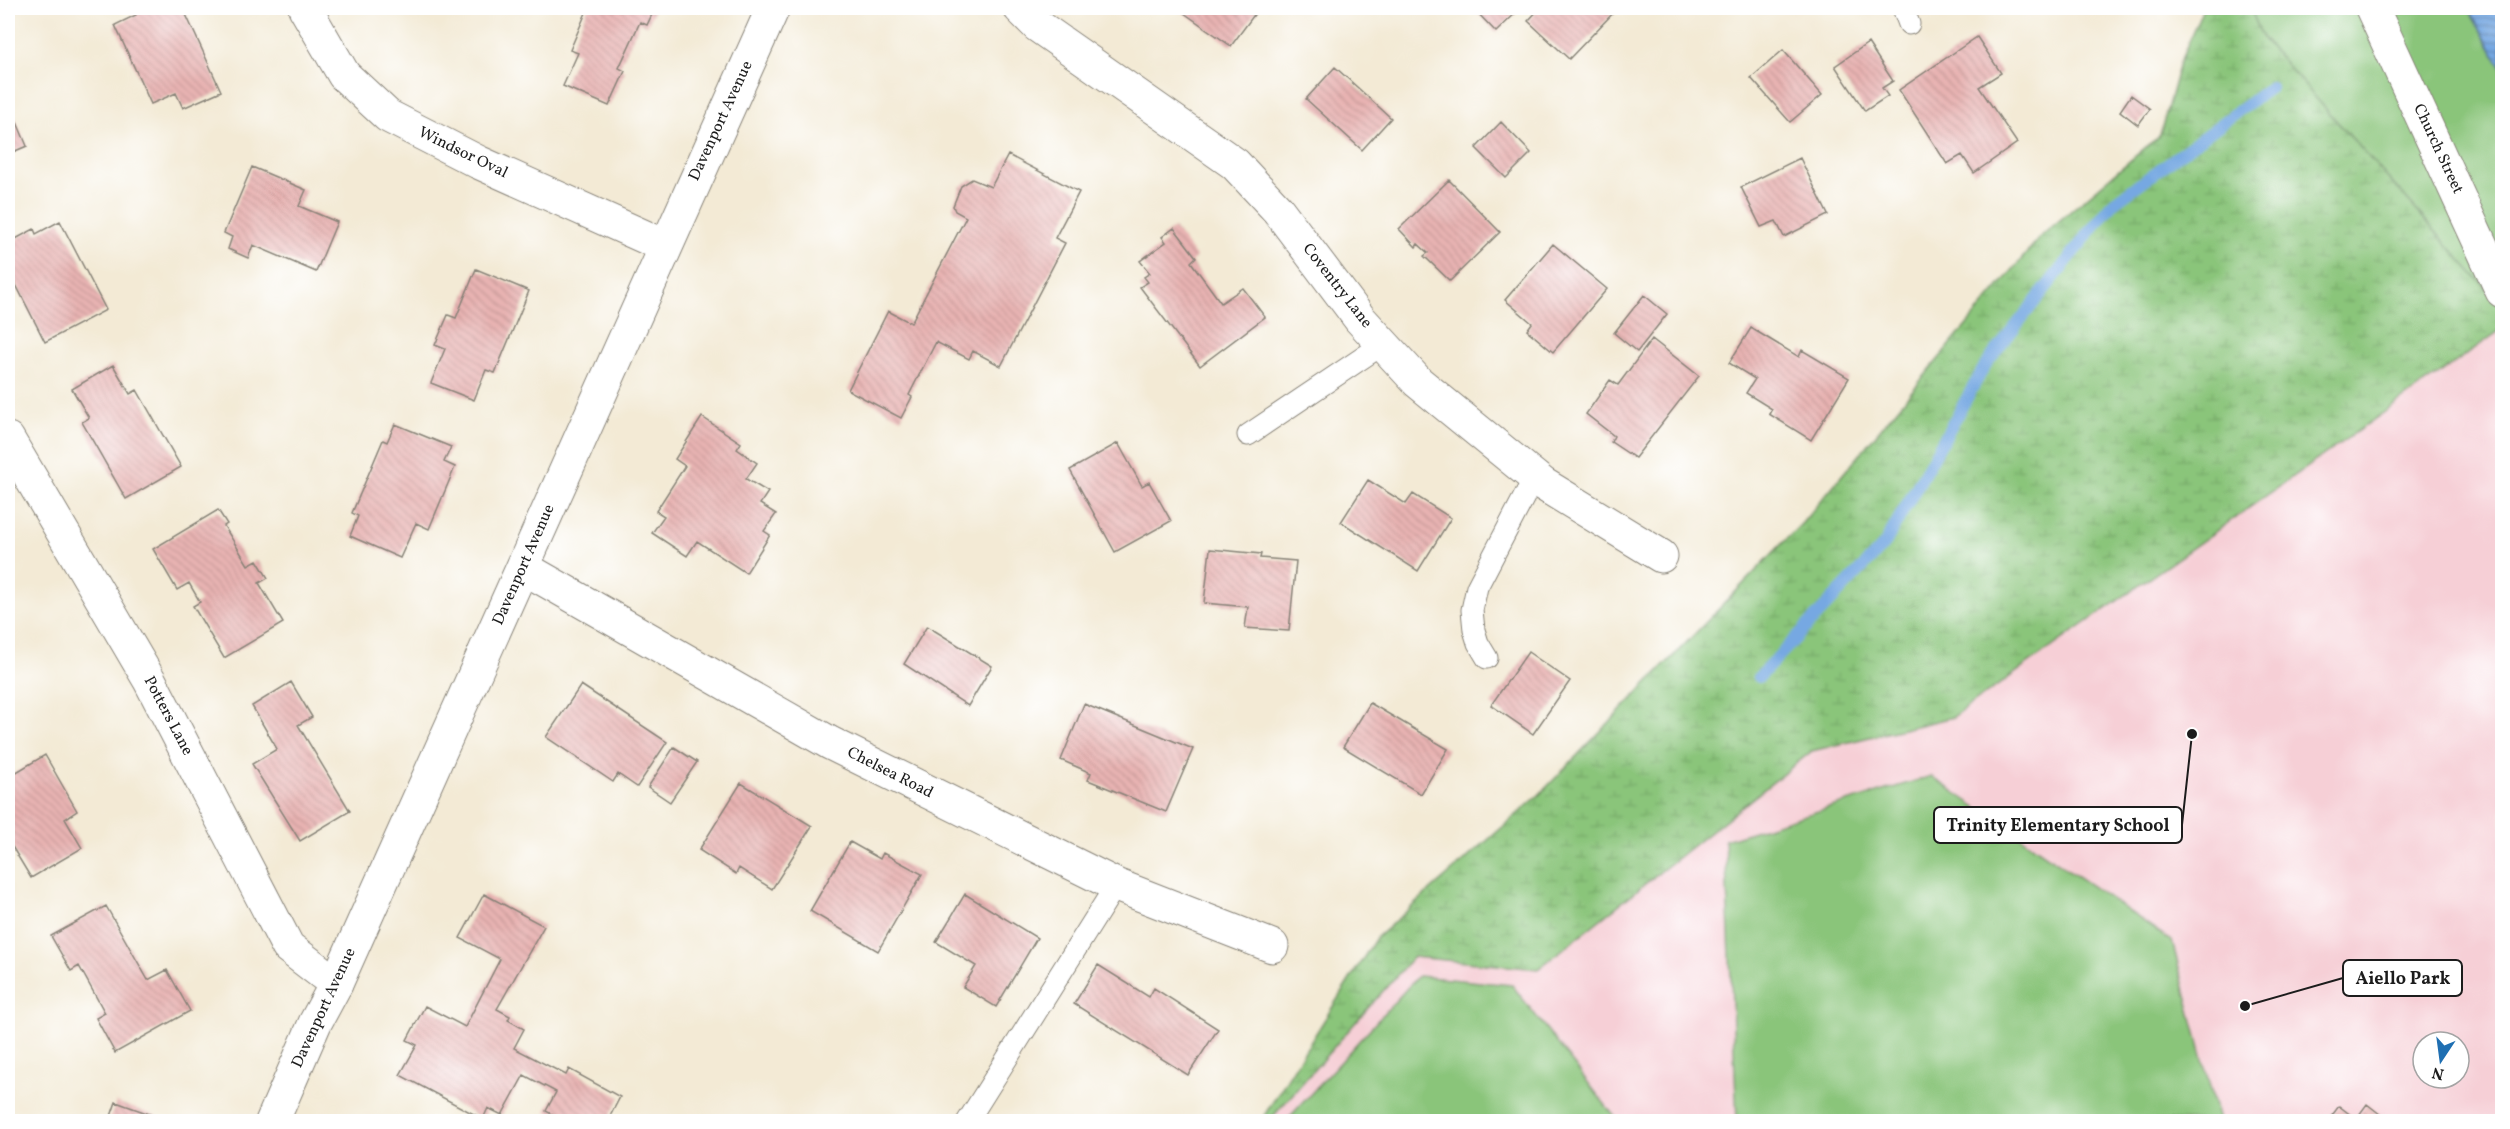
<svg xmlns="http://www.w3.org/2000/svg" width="2510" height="1129" font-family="Vollkorn,serif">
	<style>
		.built { fill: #f6cfd6; fill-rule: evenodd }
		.grass { fill: #8ac57a; stroke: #53704b; stroke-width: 1.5 }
		.wetland { fill: url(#wetland-marsh); stroke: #53704b; stroke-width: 1.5 }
		.water { fill: url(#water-rules); stroke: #49627f; stroke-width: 1.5 }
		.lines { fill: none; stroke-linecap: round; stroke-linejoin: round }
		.stream { stroke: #76a8e2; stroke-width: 12 }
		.building { fill: url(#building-back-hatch) }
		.lane-casing { stroke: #888378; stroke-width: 23 }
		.street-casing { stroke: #888378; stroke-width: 35 }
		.secondary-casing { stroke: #888378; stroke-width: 35 }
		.lane { stroke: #fff; stroke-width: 21 }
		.street { stroke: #fff; stroke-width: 33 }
		.secondary { stroke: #fff; stroke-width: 33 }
		.labels { text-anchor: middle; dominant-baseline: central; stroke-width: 6; stroke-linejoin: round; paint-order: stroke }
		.street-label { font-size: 16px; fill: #1c1c1c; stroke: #fff }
		.leader { fill: none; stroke: #1c1c1c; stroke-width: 2 }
		.callout-dot { fill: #1c1c1c; stroke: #fff; stroke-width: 2 }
		.callout { fill: #fff; stroke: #1c1c1c; stroke-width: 2 }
		.callout-label { font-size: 18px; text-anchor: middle; font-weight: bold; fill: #1c1c1c }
	</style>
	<defs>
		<pattern id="wetland-marsh" width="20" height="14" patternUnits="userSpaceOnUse" patternTransform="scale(1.5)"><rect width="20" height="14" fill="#8ac57a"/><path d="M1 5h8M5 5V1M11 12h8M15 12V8" fill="none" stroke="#76a969"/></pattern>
		<pattern id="water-rules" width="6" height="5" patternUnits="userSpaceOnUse" patternTransform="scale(1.5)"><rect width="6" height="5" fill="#76a8e2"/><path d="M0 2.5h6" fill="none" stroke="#6088b6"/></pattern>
		<pattern id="building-back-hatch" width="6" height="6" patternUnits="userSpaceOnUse" patternTransform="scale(1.5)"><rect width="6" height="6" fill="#e8b3b2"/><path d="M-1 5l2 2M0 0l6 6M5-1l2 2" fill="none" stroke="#c69998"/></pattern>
	</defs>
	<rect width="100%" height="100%" fill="#fff"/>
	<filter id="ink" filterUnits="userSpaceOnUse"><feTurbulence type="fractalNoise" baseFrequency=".0167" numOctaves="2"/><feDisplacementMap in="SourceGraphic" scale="12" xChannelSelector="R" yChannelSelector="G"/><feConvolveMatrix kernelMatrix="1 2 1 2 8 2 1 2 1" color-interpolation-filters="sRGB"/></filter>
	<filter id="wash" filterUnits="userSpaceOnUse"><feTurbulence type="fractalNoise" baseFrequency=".008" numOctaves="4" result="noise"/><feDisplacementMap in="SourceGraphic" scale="24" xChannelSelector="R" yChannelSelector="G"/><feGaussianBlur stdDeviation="1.35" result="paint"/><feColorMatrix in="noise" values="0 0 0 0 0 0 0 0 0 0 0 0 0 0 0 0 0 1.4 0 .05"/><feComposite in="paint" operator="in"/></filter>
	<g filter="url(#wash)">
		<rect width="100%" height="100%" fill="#f3ead5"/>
		<!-- built -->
		<path class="built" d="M2502,329v792l-1233,1 144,-165 125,12 274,-218 141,-34zM2423,1042h36v36h-36z"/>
		<!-- grass -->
		<path class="grass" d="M2250,8h218l34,60v238l-239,-267z
			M1931,776l241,165 47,180h-482l-12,-281z
			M1418,976l94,9 106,136h-332z"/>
		<!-- wetland -->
		<path class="wetland" d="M2203,8h47l13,31 239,267v23l-549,388 -141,34 -274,218 -125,-12 -144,164 -9,1 116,-184 162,-142 265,-274 237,-285 120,-102 20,-73z"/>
		<!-- water -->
		<path class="water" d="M2468,8h34v60z"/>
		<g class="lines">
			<!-- stream -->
			<path class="stream" d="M1759,677l125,-132 102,-181 125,-159 160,-118"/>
		</g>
		<g id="blocks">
			<!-- building -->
			<path class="building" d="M133,8h50l38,83 -38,17 -7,-15 -25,11 -36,-79 21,-10z
				M588,8h67l-8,17 -7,-3 -21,46 6,3 -16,35 -46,-20 15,-33 -8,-3z
				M1177,8h82l-28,38z
				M1473,8h48l-25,24z
				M1540,8h78l-49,51 -41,-38z
				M1977,37l24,36 -22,14 38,56 -43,30 -12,-18 -15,9 -48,-74z
				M1868,43l25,38 -11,7 6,8 -23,15 -30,-45z
				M1783,50l39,45 -32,27 -39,-44z
				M1335,67l56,51 -29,32 -56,-51z
				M2131,95l19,14 -12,16 -18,-14z
				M8,101l19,45 -19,8z
				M1501,122l30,31 -25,25 -30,-30z
				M1008,155l71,37 -24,46 10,5 -64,123 -28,-15 -4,8 -33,-17 -27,53 3,2 -11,21 -53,-28 40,-79 23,12 55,-106 -11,-6 -2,-5 8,-20 11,-7 19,8z
				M1800,158l28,57 -44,22 -8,-16 -15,6 -20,-40z
				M252,167l54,23 -7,16 38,16 -21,50 -63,-27 -5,13 -20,-9 4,-12 -8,-4z
				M1449,180l51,52 -50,49 -26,-25 4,-3 -10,-9 -2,3 -17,-18z
				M60,221l46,89 -61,32 -37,-73v-26l26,-14 2,5z
				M1174,228l22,29 -5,5 30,41 22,-15 22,29 -65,49 -60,-79 8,-5 -4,-5 6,-4 -10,-12 26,-19 -4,-5z
				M1553,244l54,45 -54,63 -26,-22 5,-7 -27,-23z
				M476,269l53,22 -34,82 -9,-3 -12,30 -43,-17 14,-34 -10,-4 13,-30 8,3z
				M1644,295l23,19 -30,38 -23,-19z
				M1751,328l48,29 3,-7 47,28 -38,62 -42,-26 3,-5 -26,-16 9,-14 -26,-16z
				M1652,339l47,37 -64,82 -24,-16 3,-6 -28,-22 24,-34 8,5z
				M113,365l17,29 7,-4 44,77 -55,32 -44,-77 7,-4 -17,-29z
				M702,417l39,26 -4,6 20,14 -11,16 22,13 -8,12 16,10 -12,17 6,4 -24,38 -49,-32 -10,15 -35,-23 12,-17 -8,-5 29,-45 -10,-7z
				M395,424l56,23 -7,15 11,5 -26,62 -13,-6 -16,35 -50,-22 8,-20 -6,-3 31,-73 4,2z
				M1118,443l24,43 7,-4 22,39 -56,31 -45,-82z
				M1368,480l38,24 7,-10 38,24 -33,53 -77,-49z
				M218,510l9,14 -3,2 24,39 9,-5 11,18 -9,5 24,40 -59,35 -31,-52 7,-4 -11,-19 -12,7 -24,-41z
				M1210,549l51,5 -1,4 36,3 -7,70 -44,-3 3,-21 -44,-4z
				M927,626l65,40 -24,40 -64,-42z
				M1528,652l42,29 -37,53 -42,-29z
				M291,682l21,35 -14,8 52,86 -50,30 -48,-77 25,-15 -25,-43z
				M581,685l86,57 -30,45 -19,-13 -5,8 -67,-45z
				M1370,703l78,46 -27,45 -78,-47z
				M1084,704l109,45 -27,63 -78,-32 3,-7 -30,-13z
				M674,747l23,15 -27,40 -22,-15z
				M45,755l32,56 -12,8 17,29 -51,30 -23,-38v-63z
				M741,783l71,43 -40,63 -33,-21 -3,6 -37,-24z
				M850,842l30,17 3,-6 39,21 -44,77 -68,-40z
				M484,894l60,32 -47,83 13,7 -2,4 16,9 -10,19 52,27 3,-6 51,28 -13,25h-41l-20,-11 10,-19 -32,-17 -22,40 -14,-7 -5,11 -83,-44 17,-30 -10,-5 18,-34 40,21 35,-68 -40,-21z
				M965,894l72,44 -41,69 -33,-20 13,-21 -40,-24z
				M106,906l42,74 19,-10 23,41 -75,42 -19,-35 9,-5 -26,-47 -8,5 -20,-35z
				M1098,965l51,32 5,-9 64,41 -30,46 -114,-71z
				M116,1102l53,19v1h-60z
				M2367,1104l23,18h-63l12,-16 17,13z"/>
		</g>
	</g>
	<g filter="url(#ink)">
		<use href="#blocks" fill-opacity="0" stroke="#888378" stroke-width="1.5"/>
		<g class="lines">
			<defs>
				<path id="lane" d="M1903,8l6,16
					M1248,435l135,-91
					M1487,658l-9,-15 -4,-13 -2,-20 5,-23 58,-111
					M967,1122l149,-237"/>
				<path id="street" d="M305,8l39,67 44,41 90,46 187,84
					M1020,8l18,18 197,138 43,46 82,109 58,63 125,102 118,72
					M8,439l142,242 138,266 48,37
					M524,568l306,175 286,142 156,61"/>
				<path id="secondary" d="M2372,8l130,283
					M272,1122l43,-99 21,-39 437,-976"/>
			</defs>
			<!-- lane casing -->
			<use href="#lane" class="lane-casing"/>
			<!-- street casing -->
			<use href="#street" class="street-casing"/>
			<!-- secondary casing -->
			<use href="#secondary" class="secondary-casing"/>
			<!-- lane -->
			<use href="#lane" class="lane"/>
			<!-- street -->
			<use href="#street" class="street"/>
			<!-- secondary -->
			<use href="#secondary" class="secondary"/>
		</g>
	</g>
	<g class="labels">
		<!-- street labels -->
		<g class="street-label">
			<text transform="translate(721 121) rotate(-65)">Davenport Avenue</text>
			<text transform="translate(2438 149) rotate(65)">Church Street</text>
			<text transform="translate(463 153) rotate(26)">Windsor Oval</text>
			<text transform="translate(1337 286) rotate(52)">Coventry Lane</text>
			<text transform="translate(524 565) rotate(-66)">Davenport Avenue</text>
			<text transform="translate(168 716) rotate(62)">Potters Lane</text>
			<text transform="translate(890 773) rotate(27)">Chelsea Road</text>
			<text transform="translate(324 1008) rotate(-65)">Davenport Avenue</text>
		</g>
	</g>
	<!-- callouts -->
	<path class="leader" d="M2192 734L2182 825M2245 1006L2343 978"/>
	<g class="callout-dot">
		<circle cx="2192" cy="734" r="6"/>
		<circle cx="2245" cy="1006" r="6"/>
	</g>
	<g class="callout">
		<rect x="1934" y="807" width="248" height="36" rx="6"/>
		<rect x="2343" y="960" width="119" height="36" rx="6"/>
	</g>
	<g class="callout-label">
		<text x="2058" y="831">Trinity Elementary School</text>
		<text x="2403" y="984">Aiello Park</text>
	</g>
	<!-- margin -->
	<rect width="2510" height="1129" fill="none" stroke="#fff" stroke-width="30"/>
	<!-- north arrow -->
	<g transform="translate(2441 1060) rotate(193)"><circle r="28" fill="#ffffff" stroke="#a4a4a4" stroke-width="1.5"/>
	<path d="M0-4.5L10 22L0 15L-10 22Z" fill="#1f6fb2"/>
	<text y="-9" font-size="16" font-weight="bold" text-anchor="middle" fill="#1c1c1c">N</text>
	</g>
</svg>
